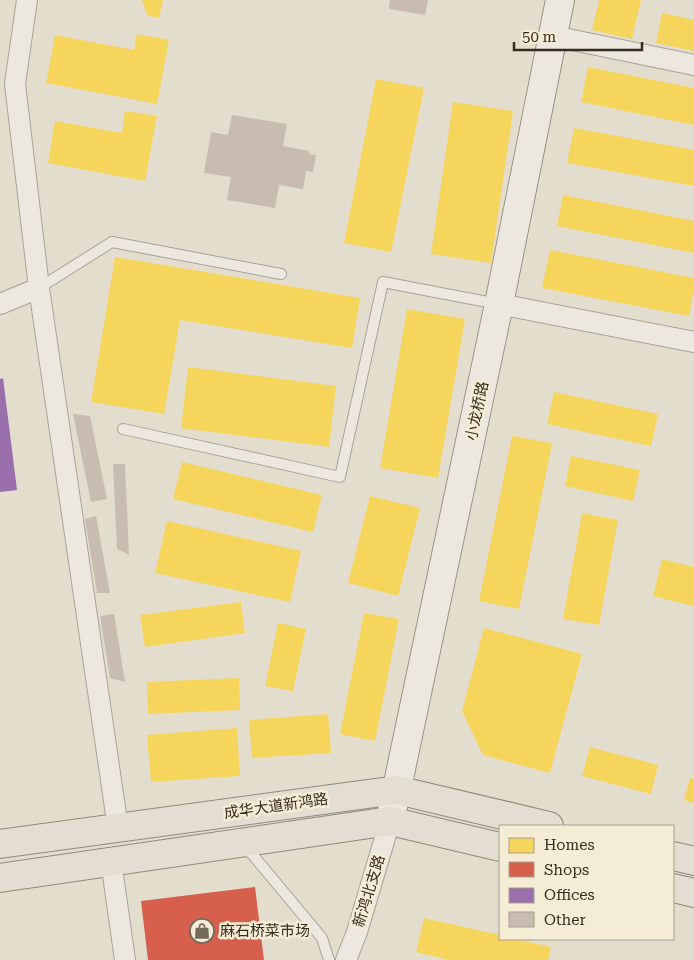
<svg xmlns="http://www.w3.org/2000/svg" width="694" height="960" font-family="'Roboto Serif','Noto Sans SC',serif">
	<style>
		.homes { fill: #f6d55c }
		.shops { fill: #d6604d }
		.offices { fill: #9970ab }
		.building { fill: #c7bcaf }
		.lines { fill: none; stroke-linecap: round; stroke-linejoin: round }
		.lane-casing { stroke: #a8a297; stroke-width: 12 }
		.street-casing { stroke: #a8a297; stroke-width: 22 }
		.secondary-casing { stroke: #989286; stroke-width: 30 }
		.primary-casing { stroke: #8e887e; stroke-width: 30 }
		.lane { stroke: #ece8df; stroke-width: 10 }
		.street { stroke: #ece8df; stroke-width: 20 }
		.secondary { stroke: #ece8df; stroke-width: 28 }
		.primary { stroke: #e3ded1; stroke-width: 28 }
		.labels { text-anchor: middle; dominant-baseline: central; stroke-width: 5; stroke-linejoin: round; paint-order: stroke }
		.street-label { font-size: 15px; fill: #372b1f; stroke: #f4ecd4 }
		.poi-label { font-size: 15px; fill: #372b1f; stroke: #f4ecd4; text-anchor: start }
	</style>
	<rect width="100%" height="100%" fill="#e3ddce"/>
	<!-- homes -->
	<path class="homes" d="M142,0h21l-4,18 -12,-3z
		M599,0h42l-9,39 -40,-9z
		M662,13l32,7v31l-38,-8z
		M137,34l32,6 -12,64 -111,-21 9,-48 79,15z
		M588,67l106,21v37l-113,-23z
		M376,79l48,9 -33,164 -47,-9z
		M453,102l60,9 -22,152 -60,-9z
		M125,111l32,5 -12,65 -97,-18 7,-42 67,12z
		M574,128l120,22v36l-127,-23z
		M563,195l131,26v32l-137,-27z
		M550,250l144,28v12l-5,26 -147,-28z
		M115,257l245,41 -8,50 -172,-28 -16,94 -73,-12z
		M407,309l58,10 -27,159 -58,-10z
		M188,367l148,19 -7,61 -148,-19z
		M554,392l104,22 -7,32 -104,-22z
		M512,436l40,7 -33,166 -40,-8z
		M571,456l69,14 -7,31 -68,-15z
		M182,462l140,33 -9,37 -140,-33z
		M370,496l50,12 -22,88 -50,-13z
		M582,513l36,7 -19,105 -36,-6z
		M167,521l134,30 -11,51 -135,-29z
		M662,559l32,8v39l-41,-10z
		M241,602l4,31 -100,14 -5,-32z
		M364,613l35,6 -24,122 -35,-7z
		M278,623l28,6 -13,62 -28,-5z
		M484,628l98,26 -32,119 -67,-18 -21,-44z
		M239,678l1,32 -92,4 -1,-32z
		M328,714l3,39 -79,5 -3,-38z
		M237,728l3,48 -89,6 -4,-47z
		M590,747l68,18 -7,29 -69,-18z
		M690,778l4,1v24l-10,-3z
		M424,918l76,17v4h16l35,8 -3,13h-98l-34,-8z"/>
	<!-- shops -->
	<path class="shops" d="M255,887l9,73h-116l-7,-59z"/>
	<!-- offices -->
	<path class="offices" d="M3,378l14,112 -17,2v-113z"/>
	<!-- building -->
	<path class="building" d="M390,0h38l-3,15 -36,-6z
		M232,115l55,9 -4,22 26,5v3l7,1 -3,17 -7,-1 -3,18 -24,-4 -4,23 -48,-8 4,-23 -27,-4 7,-41 17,3z
		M73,414l17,2 17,83 -16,3z
		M113,464h12l4,91 -12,-6z
		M96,516l14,77h-13l-12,-74z
		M114,614l11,68 -15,-4 -10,-62z"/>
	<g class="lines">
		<defs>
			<path id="lane" d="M39,288l73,-46 169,32
				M123,429l217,48 43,-195 115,22
				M242,848l10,6 70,84 7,22"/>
			<path id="street" d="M27,0l-12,84 24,204 79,540
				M553,36l141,29
				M0,304l39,-16
				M499,304l195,38
				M111,861l14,99
				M346,960l11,-28 33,-111"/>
			<path id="secondary" d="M390,821l109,-517 61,-304"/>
			<path id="primary" d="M0,844l397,-54 152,36
				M673,856l21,5
				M0,878l390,-57 110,26
				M673,888l21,5"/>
		</defs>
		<!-- lane casing -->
		<use href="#lane" class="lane-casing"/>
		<!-- street casing -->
		<use href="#street" class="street-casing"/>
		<!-- secondary casing -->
		<use href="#secondary" class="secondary-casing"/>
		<!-- primary casing -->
		<use href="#primary" class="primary-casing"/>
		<!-- lane -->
		<use href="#lane" class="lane"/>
		<!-- street -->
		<use href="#street" class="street"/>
		<!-- secondary -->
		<use href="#secondary" class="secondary"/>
		<!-- primary -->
		<use href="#primary" class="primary"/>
	</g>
	<!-- icons -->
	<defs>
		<symbol id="shop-ring" viewBox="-11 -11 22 22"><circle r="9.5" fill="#f4ecd4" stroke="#73695c" stroke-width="1.5"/><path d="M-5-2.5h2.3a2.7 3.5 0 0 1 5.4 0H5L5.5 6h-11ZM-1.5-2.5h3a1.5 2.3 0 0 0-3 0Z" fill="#73695c"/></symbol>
	</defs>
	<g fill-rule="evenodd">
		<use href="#shop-ring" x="188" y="917" width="28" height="28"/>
	</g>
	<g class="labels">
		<!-- street labels -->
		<g class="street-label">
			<text transform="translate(477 411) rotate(-78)">小龙桥路</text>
			<text transform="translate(276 806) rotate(-8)">成华大道新鸿路</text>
			<text transform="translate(369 891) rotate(-73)">新鸿北支路</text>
		</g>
		<!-- poi labels -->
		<g class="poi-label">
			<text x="220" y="931">麻石桥菜市场</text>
		</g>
	</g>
	<!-- legend -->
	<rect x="499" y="825" width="175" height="115" fill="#f4ecd4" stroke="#a89f8c"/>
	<rect x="509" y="838" width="25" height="15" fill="#f6d55c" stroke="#a89f8c"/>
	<text x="544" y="850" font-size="15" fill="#372b1f">Homes</text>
	<rect x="509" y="862" width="25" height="15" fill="#d6604d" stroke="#a89f8c"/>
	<text x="544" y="875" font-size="15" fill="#372b1f">Shops</text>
	<rect x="509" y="888" width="25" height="15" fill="#9970ab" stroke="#a89f8c"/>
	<text x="544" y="900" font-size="15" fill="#372b1f">Offices</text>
	<rect x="509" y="912" width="25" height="15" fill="#c7bcaf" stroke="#a89f8c"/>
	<text x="544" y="925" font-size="15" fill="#372b1f">Other</text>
	<!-- scale -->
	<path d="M514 42v8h128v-8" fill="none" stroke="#372b1f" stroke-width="2.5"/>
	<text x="522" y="42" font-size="15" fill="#372b1f" stroke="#f4ecd4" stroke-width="4" paint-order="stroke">50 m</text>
</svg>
